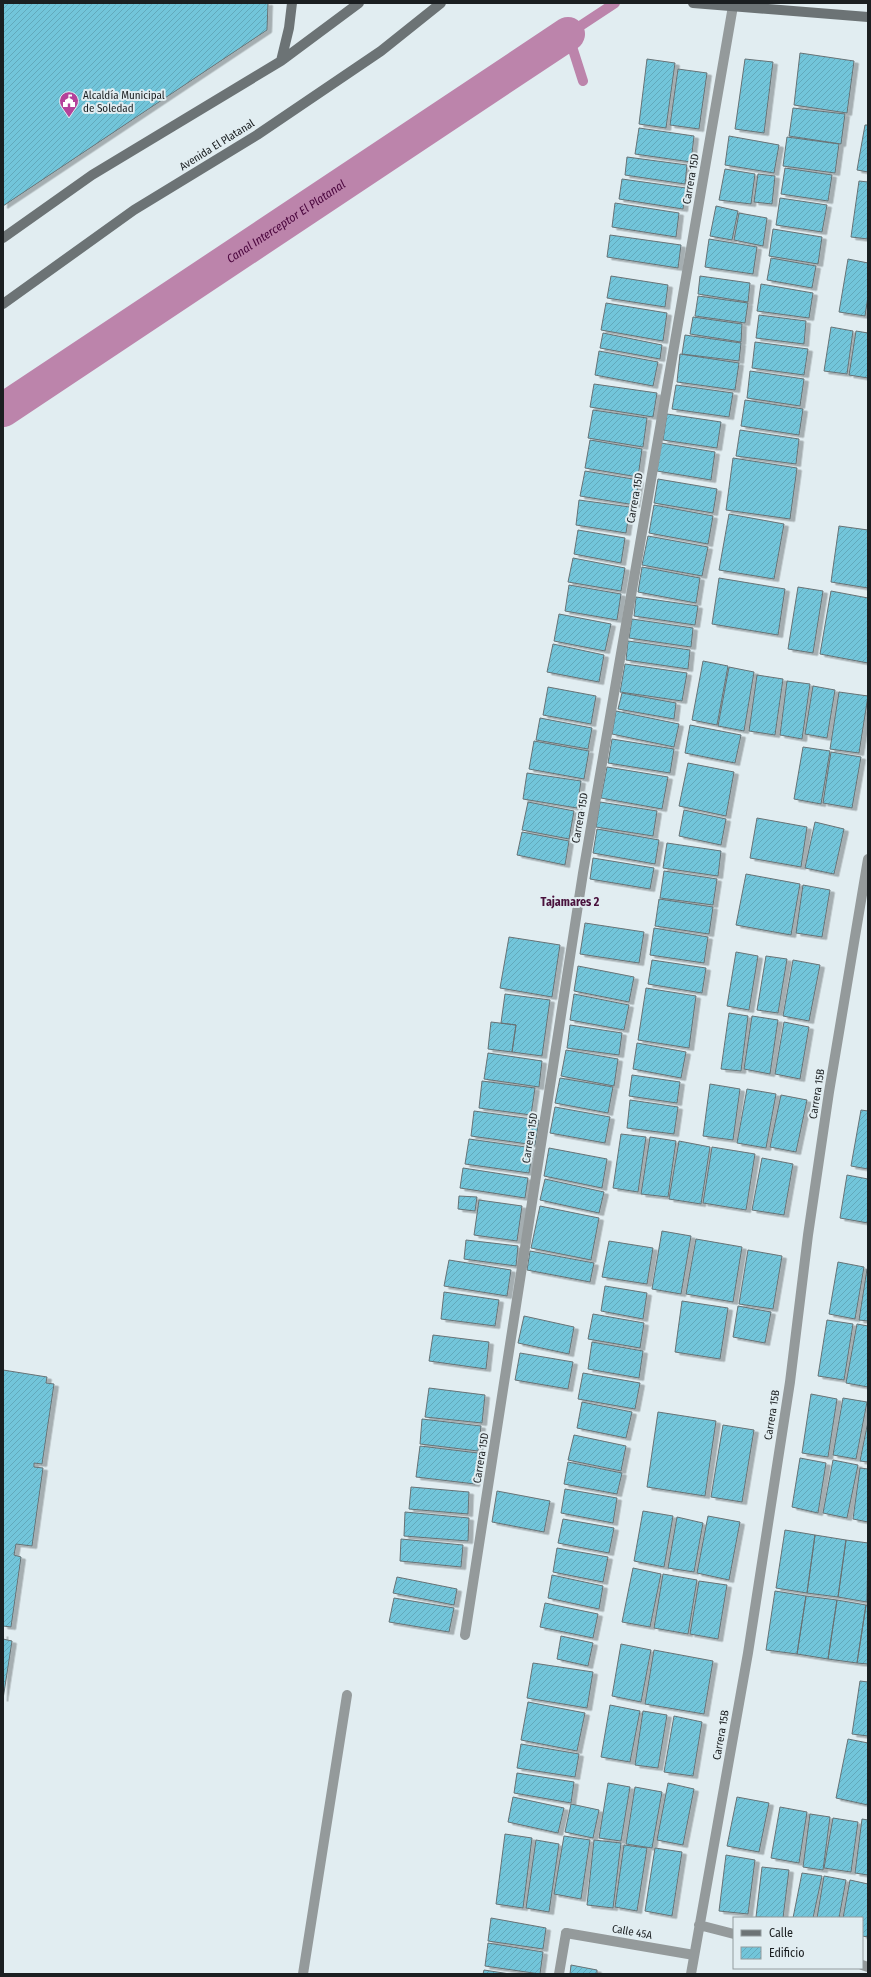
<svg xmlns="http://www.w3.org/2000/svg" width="871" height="1977" font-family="'Fira Sans Condensed',sans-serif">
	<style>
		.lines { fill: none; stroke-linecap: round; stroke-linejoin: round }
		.stream { stroke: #bc84ab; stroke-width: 10 }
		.canal { stroke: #bc84ab; stroke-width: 34 }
		.building { fill: url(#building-hatch); stroke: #677275; filter: url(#shadow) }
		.service { stroke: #949a9b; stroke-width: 10 }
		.minor { stroke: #949a9b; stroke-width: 10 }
		.tertiary { stroke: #949a9b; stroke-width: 10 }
		.secondary { stroke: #6c7375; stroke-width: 10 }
		.labels { text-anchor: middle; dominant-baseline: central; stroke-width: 4; stroke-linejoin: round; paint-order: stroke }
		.poi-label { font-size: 11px; fill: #1b1f21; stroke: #e1edf1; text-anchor: start }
		.street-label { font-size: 11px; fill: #1b1f21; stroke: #e1edf1 }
		.water-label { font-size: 12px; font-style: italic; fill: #49043c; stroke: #e1edf1 }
		.neighbourhood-label { font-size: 12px; font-weight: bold; fill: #49113c; stroke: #e1edf1 }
	</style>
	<defs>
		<pattern id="building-hatch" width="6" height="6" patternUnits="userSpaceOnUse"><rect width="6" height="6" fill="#72c5da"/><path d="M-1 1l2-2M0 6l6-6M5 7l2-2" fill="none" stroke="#62a9bb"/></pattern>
		<filter id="shadow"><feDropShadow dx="4.5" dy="2.5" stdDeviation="0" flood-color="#0004"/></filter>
	</defs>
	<rect width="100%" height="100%" fill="#e1edf1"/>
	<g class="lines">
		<!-- stream -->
		<path class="stream" d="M583,81l-15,-47 47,-31"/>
		<!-- canal -->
		<path class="canal" id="s1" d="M3,410l565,-376"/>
	</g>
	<!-- building -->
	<path class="building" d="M3,3h265l-1,27 -264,176z
		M800,53l54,8 -7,52 -53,-8z
		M647,59l28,4 -9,65 -27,-4z
		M745,59l28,3 -9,71 -29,-4z
		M678,69l29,4 -8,56 -29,-4z
		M793,108l52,6 -4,30 -52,-8z
		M865,125h3v47l-11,-2z
		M639,128l55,8 -3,26 -56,-8z
		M729,136l50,9 -5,28 -49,-8z
		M787,137l52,7 -4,29 -52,-7z
		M627,157l60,8 -2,19 -60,-9z
		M785,168l47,7 -4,26 -47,-7z
		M725,169l30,5 -4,30 -32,-4z
		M758,174l17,2 -3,28 -18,-2z
		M622,179l64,9 -3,21 -64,-10z
		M859,181l9,1v57l-17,-2z
		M780,198l47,7 -5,27 -46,-7z
		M615,203l64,10 -3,24 -64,-10z
		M716,206l22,5 -6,29 -22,-4z
		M739,213l28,5 -4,28 -29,-6z
		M773,229l49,8 -4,27 -49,-8z
		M610,235l71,10 -3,23 -71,-11z
		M709,239l48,8 -4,27 -48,-7z
		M771,258l45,8 -4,22 -45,-8z
		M848,259l20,4v33l-3,20 -26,-4z
		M611,276l57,9 -3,22 -58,-9z
		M700,276l50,7 -2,19 -50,-8z
		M761,284l52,9 -4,25 -52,-7z
		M698,296l50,7 -3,20 -50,-7z
		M606,303l61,10 -4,28 -62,-11z
		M759,315l47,6 -2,23 -48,-6z
		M693,317l49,7 -1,18 -51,-8z
		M831,327l22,4 -6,43 -23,-3z
		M856,331l12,2v45l-19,-3z
		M603,333l59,12 -2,14 -60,-11z
		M685,335l56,8 -2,18 -57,-7z
		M755,342l53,7 -4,26 -52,-7z
		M599,351l59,11 -5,24 -58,-11z
		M680,354l59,9 -4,27 -58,-8z
		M750,371l54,8 -4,27 -53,-8z
		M594,384l63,9 -4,24 -63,-10z
		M676,385l57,8 -4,24 -57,-8z
		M745,400l58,9 -4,26 -58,-9z
		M593,410l54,8 -4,29 -55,-9z
		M667,414l54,8 -4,26 -54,-8z
		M740,430l59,9 -3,25 -60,-8z
		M590,440l52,9 -4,28 -53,-9z
		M661,443l54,9 -4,28 -54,-9z
		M733,458l64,10 -7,51 -64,-9z
		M585,471l54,9 -4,25 -55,-9z
		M658,479l59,10 -4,24 -59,-10z
		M579,500l51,7 -4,26 -50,-8z
		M654,505l59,11 -5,28 -59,-11z
		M729,514l55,10 -10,55 -55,-9z
		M839,526l29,4v58l-37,-6z
		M578,530l47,8 -4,25 -47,-9z
		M648,536l60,11 -6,29 -60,-11z
		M573,558l52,10 -4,23 -53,-9z
		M642,567l58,11 -4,25 -58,-11z
		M719,578l66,11 -7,46 -66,-11z
		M569,585l52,9 -4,26 -52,-9z
		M798,587l25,4 -10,62 -25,-4z
		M831,591l37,7v65l-48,-9z
		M636,597l62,9 -3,19 -61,-9z
		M559,614l52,10 -6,27 -51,-10z
		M632,619l61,9 -2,19 -62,-9z
		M628,641l62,9 -2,19 -62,-9z
		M553,644l51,11 -5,27 -52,-10z
		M703,661l25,5 -11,59 -25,-5z
		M625,664l62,9 -5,28 -62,-9z
		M729,667l25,5 -10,59 -26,-5z
		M757,675l26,4 -8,56 -26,-4z
		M787,681l23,3 -8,55 -22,-4z
		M813,686l22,4 -8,48 -22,-4z
		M548,687l48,9 -5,28 -48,-9z
		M839,692l29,4 -9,57 -29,-4z
		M622,693l54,10 -2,16 -56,-10z
		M616,711l63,13 -5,23 -62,-13z
		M540,718l52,10 -4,21 -52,-9z
		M690,725l51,10 -6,28 -50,-10z
		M612,739l62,10 -4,24 -62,-10z
		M534,741l55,10 -5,28 -55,-10z
		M803,747l27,4 -9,53 -27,-5z
		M831,752l30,5 -9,51 -29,-5z
		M688,763l46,9 -8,44 -47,-10z
		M607,767l61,10 -6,32 -61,-11z
		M527,773l54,8 -4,27 -54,-9z
		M528,802l46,9 -5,28 -47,-9z
		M600,802l57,9 -4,25 -57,-9z
		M684,810l42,9 -5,26 -42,-9z
		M757,818l50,9 -6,40 -51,-9z
		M815,822l29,7 -10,45 -29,-6z
		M597,829l62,11 -4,24 -62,-11z
		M522,832l47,9 -4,24 -48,-10z
		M667,843l54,8 -3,25 -55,-8z
		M593,858l61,10 -4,21 -60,-10z
		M664,871l53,8 -4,26 -53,-7z
		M746,874l54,10 -9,51 -55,-10z
		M803,885l27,5 -8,47 -26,-4z
		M659,899l54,8 -4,27 -54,-8z
		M585,923l59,9 -5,31 -59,-9z
		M654,928l54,9 -4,26 -54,-8z
		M509,937l51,8 -8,52 -52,-9z
		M736,952l22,4 -9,54 -22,-4z
		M766,956l21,3 -9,54 -21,-3z
		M652,960l54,8 -4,25 -54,-9z
		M793,960l27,5 -11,56 -26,-5z
		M578,966l56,11 -5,25 -55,-11z
		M646,988l50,8 -7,52 -51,-8z
		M505,994l45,6 -8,56 -30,-4 4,-27 -15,-2z
		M574,994l55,11 -5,25 -54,-10z
		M729,1013l19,3 -7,55 -20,-2z
		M752,1016l26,4 -8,54 -26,-5z
		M491,1022l25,3 -4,27 -24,-3z
		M784,1022l25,5 -9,52 -25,-5z
		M570,1025l52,8 -3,22 -52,-7z
		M637,1043l49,9 -5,26 -48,-9z
		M566,1050l52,9 -4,27 -53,-10z
		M488,1053l54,8 -3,26 -55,-8z
		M632,1075l48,7 -3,21 -48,-7z
		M560,1078l53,9 -5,26 -53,-10z
		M482,1081l53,7 -4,27 -52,-7z
		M710,1084l30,5 -7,51 -30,-4z
		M747,1089l29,5 -10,54 -29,-5z
		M781,1095l26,5 -11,52 -26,-5z
		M630,1100l48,7 -4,27 -47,-6z
		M555,1107l55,10 -5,26 -55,-10z
		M861,1110l7,1v58l-17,-3z
		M474,1111l65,9 -4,25 -64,-9z
		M621,1134l25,3 -8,55 -25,-4z
		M650,1137l26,4 -8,56 -27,-3z
		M469,1139l64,9 -4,25 -64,-9z
		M679,1141l31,6 -9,57 -32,-5z
		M712,1147l43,7 -9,56 -43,-7z
		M549,1148l58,11 -5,29 -58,-12z
		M762,1158l31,6 -9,51 -32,-5z
		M463,1168l65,10 -3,20 -65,-10z
		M847,1175l21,4v44l-28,-5z
		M545,1179l59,13 -5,21 -59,-13z
		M459,1196l18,1 -2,14 -17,-2z
		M479,1200l43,6 -5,35 -43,-6z
		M540,1206l59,12 -8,42 -60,-12z
		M662,1231l29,5 -10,58 -29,-5z
		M696,1239l46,8 -9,55 -47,-8z
		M466,1240l52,6 -2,20 -52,-7z
		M609,1241l44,7 -6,36 -45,-7z
		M748,1250l34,6 -9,53 -34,-5z
		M530,1251l64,12 -4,19 -63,-12z
		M449,1260l62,10 -4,26 -63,-10z
		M838,1262l26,5 -9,52 -26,-5z
		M867,1269h1v52l-9,-1z
		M605,1286l42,7 -4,26 -42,-8z
		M444,1292l55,8 -4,26 -54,-7z
		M682,1301l46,7 -8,51 -45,-7z
		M738,1306l33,6 -6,31 -32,-6z
		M593,1314l51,9 -4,25 -52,-9z
		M524,1316l50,11 -5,27 -51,-11z
		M827,1320l26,4 -9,56 -26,-4z
		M857,1324l11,2v61l-22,-4z
		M433,1335l56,7 -3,27 -57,-8z
		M592,1342l51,9 -4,27 -51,-9z
		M520,1353l53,9 -5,27 -53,-9z
		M3,1370l44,7 -1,6 8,1 -12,80 -8,-1v4l9,1 -11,78 -16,-2 -2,11 7,2 -10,70 -8,-1z
		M583,1373l57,10 -5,26 -57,-10z
		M429,1388l56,7 -3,28 -57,-6z
		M811,1394l26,5 -9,58 -26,-4z
		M843,1398l24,4 -11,57 -23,-4z
		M582,1402l50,10 -6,26 -49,-10z
		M658,1412l58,9 -11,75 -58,-9z
		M422,1419l59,7 -3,25 -58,-7z
		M868,1421v41l-8,-1z
		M723,1425l31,5 -12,72 -31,-5z
		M574,1435l52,11 -5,25 -53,-11z
		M420,1446l58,7 -3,31 -59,-7z
		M800,1458l26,5 -8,50 -26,-6z
		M833,1460l25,5 -11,53 -24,-5z
		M568,1462l54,11 -5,21 -53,-10z
		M860,1468l8,1v53l-15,-3z
		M411,1487l58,5 -1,22 -59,-5z
		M565,1489l52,9 -4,25 -52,-10z
		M497,1491l53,10 -6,31 -52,-10z
		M643,1511l30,5 -9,51 -30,-6z
		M405,1512l64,6 -1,23 -64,-5z
		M708,1516l32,6 -11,58 -32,-7z
		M677,1517l26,6 -9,49 -26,-4z
		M563,1519l51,9 -5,25 -51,-10z
		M785,1530l30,5 -8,58 -31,-5z
		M815,1535l31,5 -8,57 -31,-4z
		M401,1539l62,6 -2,22 -61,-6z
		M846,1540l22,3 -1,59 -29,-5z
		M557,1548l51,9 -5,25 -50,-10z
		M633,1568l28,6 -11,53 -28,-5z
		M663,1574l34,6 -9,54 -34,-6z
		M552,1575l51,11 -4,23 -51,-11z
		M397,1577l60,12 -3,16 -61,-12z
		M699,1581l28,4 -9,54 -28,-5z
		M775,1591l31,5 -9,58 -31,-4z
		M806,1596l31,4 -9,59 -31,-5z
		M394,1598l60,10 -5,24 -60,-10z
		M837,1600l29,5 -9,58 -29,-4z
		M545,1603l53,11 -5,24 -53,-11z
		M866,1605h2v59l-11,-1z
		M3,1634v5l9,2 -9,58z
		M561,1636l32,7 -5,23 -31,-7z
		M621,1644l30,6 -10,52 -29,-6z
		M654,1650l59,11 -9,53 -59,-10z
		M533,1663l60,9 -6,36 -60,-10z
		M860,1681l8,1v54l-16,-2z
		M528,1702l57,11 -8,38 -56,-11z
		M610,1705l30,6 -10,51 -29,-5z
		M643,1711l24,4 -9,53 -23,-3z
		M674,1716l28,6 -9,54 -29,-4z
		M848,1739l20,4v62l-32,-7z
		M521,1744l58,10 -4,23 -58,-9z
		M517,1773l57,9 -3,21 -57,-10z
		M608,1783l22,4 -9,54 -22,-3z
		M668,1783l26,6 -11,56 -26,-5z
		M635,1787l27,5 -10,56 -26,-4z
		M513,1797l51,11 -6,25 -50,-11z
		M737,1797l32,6 -10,49 -32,-6z
		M571,1804l28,6 -6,28 -28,-6z
		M780,1807l27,5 -8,51 -28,-5z
		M810,1814l20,3 -7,53 -20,-3z
		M833,1818l25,4 -7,50 -27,-4z
		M862,1819l6,1v55l-13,-2z
		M505,1834l27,4 -9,70 -27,-4z
		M564,1836l26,4 -9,59 -27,-5z
		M536,1840l23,4 -10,68 -23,-4z
		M594,1840l27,3 -8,65 -26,-3z
		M624,1845l23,3 -10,63 -22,-4z
		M655,1848l27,4 -10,64 -27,-5z
		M726,1855l29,5 -7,54 -29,-3z
		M762,1867l27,3 -6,48 -27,-1z
		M802,1873l20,3 -9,42h-20z
		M824,1876l22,4 -7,38h-22z
		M850,1880l18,4v53l-6,-1v-18h-19z
		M491,1918l55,10 -3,21 -55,-8z
		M488,1943l55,9 -3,22 -55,-8z
		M571,1965l26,5v4h-27z
		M484,1970l26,4h-27z"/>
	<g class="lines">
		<!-- service -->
		<path class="service" d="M566,1933l128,22"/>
		<!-- minor -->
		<path class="minor" d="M465,1635l118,-762 150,-867
			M303,1974l44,-279
			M559,1974l7,-41"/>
		<!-- tertiary -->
		<path class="tertiary" d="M699,1925l35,9
			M862,1965l6,2
			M691,1974l57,-321 42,-271 18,-147 21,-143 39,-233"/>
		<!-- secondary -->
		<path class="secondary" d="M693,3l175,14
			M281,61l8,-33 3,-25
			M3,238l89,-63 189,-114 78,-58
			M3,304l131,-94 123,-75 124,-84 60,-48"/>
	</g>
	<!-- icons -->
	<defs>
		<symbol id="civic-pin" viewBox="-11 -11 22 30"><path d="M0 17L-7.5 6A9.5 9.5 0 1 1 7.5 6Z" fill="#b5419a" stroke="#e1edf1"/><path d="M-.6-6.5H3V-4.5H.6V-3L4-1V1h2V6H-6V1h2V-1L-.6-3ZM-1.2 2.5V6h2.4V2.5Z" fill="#fff"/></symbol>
	</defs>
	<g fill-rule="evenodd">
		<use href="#civic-pin" x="58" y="90" width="22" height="30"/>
	</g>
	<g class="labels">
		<!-- poi labels -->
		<g class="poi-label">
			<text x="83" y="95">Alcaldía Municipal<tspan x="83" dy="13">de Soledad</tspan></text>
		</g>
		<!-- street labels -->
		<g class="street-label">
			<text transform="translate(217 145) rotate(-32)">Avenida El Platanal</text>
			<text transform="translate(691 179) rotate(-80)">Carrera 15D</text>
			<text transform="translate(635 498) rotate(-80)">Carrera 15D</text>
			<text transform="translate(580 818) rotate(-80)">Carrera 15D</text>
			<text transform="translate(817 1094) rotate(-81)">Carrera 15B</text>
			<text transform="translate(530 1138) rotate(-81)">Carrera 15D</text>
			<text transform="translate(772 1415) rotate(-81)">Carrera 15B</text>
			<text transform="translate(481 1458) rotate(-81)">Carrera 15D</text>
			<text transform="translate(721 1735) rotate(-80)">Carrera 15B</text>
			<text transform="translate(632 1932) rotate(10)">Calle 45A</text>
		</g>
		<!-- water labels -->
		<g class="water-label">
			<text stroke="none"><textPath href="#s1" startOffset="340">Canal Interceptor El Platanal</textPath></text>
		</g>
		<!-- neighbourhood labels -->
		<g class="neighbourhood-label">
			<text x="570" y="902">Tajamares 2</text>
		</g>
	</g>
	<!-- border -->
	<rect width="871" height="1977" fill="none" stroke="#1b1f21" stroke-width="8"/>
	<!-- legend -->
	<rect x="733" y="1917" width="130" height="52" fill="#e1edf1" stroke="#929b9e"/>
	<rect x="741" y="1930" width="20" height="6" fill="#6c7375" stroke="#929b9e"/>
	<text x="769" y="1937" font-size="12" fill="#1b1f21">Calle</text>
	<rect x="741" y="1947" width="20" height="12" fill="url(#building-hatch)" stroke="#929b9e"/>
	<text x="769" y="1957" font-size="12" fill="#1b1f21">Edificio</text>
</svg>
